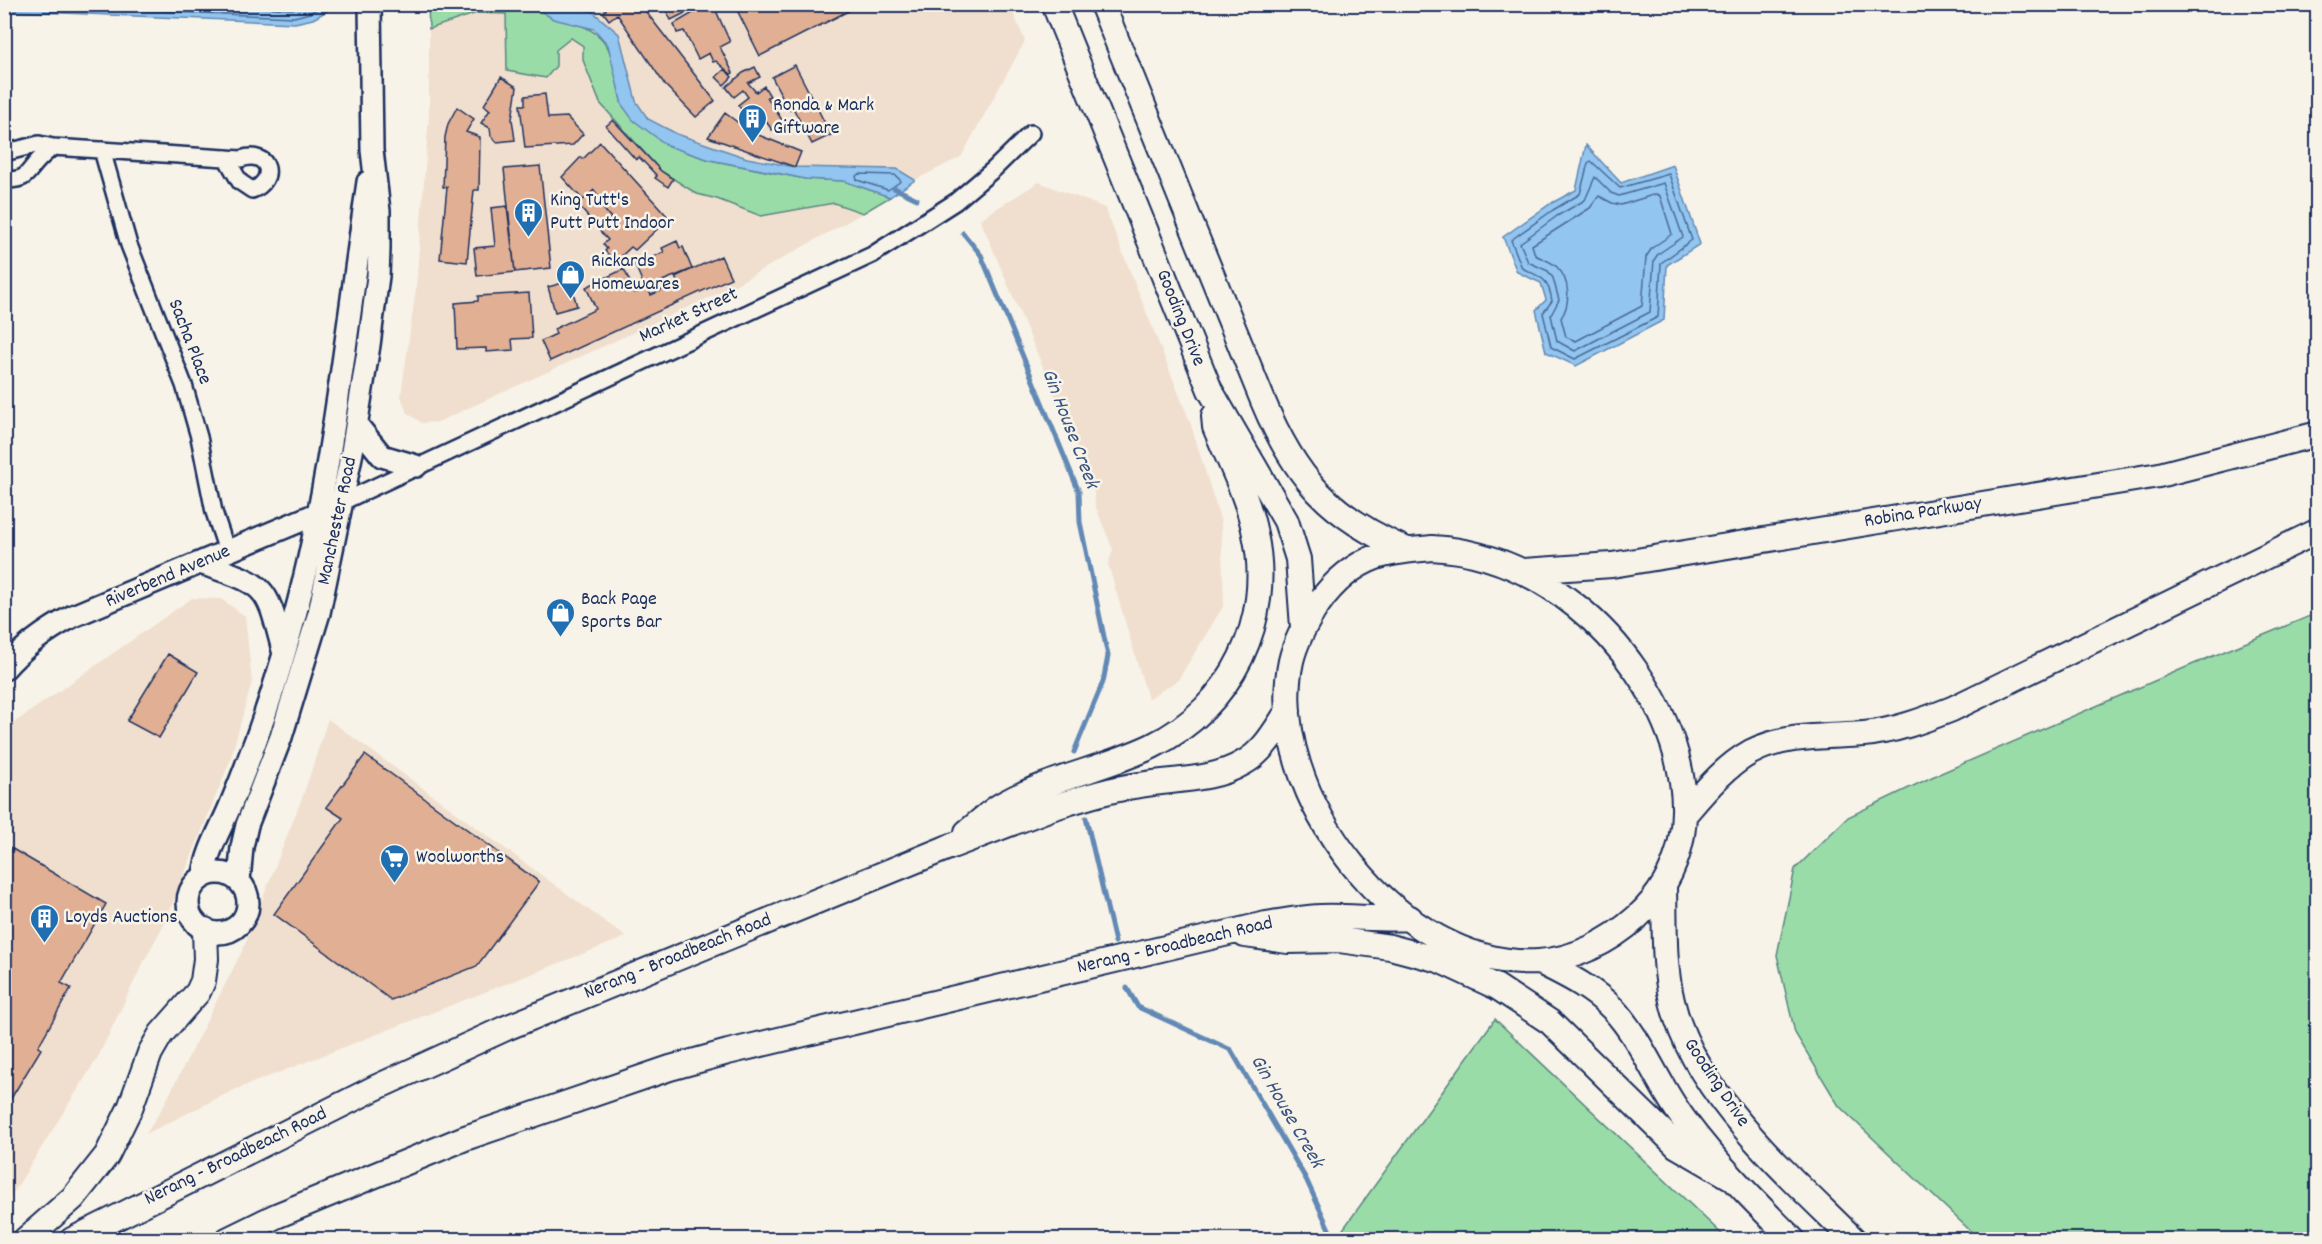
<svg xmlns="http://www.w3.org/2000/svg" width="2322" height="1244" font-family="Dekko,sans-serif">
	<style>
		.built { fill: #f0dfce }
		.green { fill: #9adca7; stroke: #5a8682; stroke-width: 1.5 }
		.water { fill: #92c5ef; stroke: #6289b5; stroke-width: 1.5 }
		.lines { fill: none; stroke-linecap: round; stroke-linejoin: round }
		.shore { stroke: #4b6b98; stroke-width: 1.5 }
		.stream { stroke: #6289b5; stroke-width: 5 }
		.building { fill: #e1af93; stroke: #1b2f5e; stroke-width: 1.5 }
		.street-casing { stroke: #1b2f5e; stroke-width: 20 }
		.secondary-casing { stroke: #1b2f5e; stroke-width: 26 }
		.primary-casing { stroke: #1b2f5e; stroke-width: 28 }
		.street { stroke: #f7f3e8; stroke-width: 15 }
		.secondary { stroke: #f7f3e8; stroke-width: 21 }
		.primary { stroke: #f7f3e8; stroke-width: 24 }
		.labels { text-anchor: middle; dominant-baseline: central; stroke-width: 5; stroke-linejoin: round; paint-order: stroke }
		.poi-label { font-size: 20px; fill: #1b2f5e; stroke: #f7f3e8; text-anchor: start }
		.street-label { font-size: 20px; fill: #1b2f5e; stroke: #f7f3e8 }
		.water-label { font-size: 21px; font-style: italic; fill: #395482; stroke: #f7f3e8 }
	</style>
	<rect width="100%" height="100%" fill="#f7f3e8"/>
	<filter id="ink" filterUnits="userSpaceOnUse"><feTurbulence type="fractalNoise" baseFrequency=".0167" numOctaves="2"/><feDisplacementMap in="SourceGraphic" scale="12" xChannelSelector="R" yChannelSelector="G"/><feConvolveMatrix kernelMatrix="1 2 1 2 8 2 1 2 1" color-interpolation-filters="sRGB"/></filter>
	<g filter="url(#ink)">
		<!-- built -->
		<path class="built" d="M571,5h439l15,36 -64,116 -46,23 -18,-11 -102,-2 -48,-9 -70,-24 -29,-15 -12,-18 -17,-67 -26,-22z
			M477,13l29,1 50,52 -1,-16 16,-12 12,8v14l17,43 61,68 36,23 20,5 81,9 36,-5 29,10 -137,77 -288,132 -16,1 -15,-10 -6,-17 15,-108 13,-173v-86z
			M1039,182l66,26 85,214 31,100 3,83 -46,75 -30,19 -40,-135 5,-14 -18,-45 -2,-20 -113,-266z
			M192,598l29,1 24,17 7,66 -22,79 -65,161 -23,43 -44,92 -93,149v-477z
			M328,719l298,218 -392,153 -88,44 18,-29 79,-156 62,-159z"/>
		<!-- green -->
		<path class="green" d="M428,5h103c13,10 27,13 43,18 44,13 38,43 48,82l67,48 21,7 95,19 39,2 46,16 -27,16 -29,-10 -73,13 -44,-17 -20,-5 -36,-23 -61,-68 -17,-43v-14l-12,-8 -15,12v16l-10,12 -39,-7 -1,-57 -29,-1 -48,16z
			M2317,613v626h-338l-140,-133 -44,-73 -18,-78 18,-86 53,-52 84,-40 257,-111z
			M1495,1019l232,220h-391z"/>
		<!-- water -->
		<path class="water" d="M5,4h326v1l-2,5 -16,9 -18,4 -279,-12 -11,2z
			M531,5h40l22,7 26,22 17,67 12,18 29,15 70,24 48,9 102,2 18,11 -25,17 -46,-16 -39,-2 -38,-8 -57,-11 -42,-14 -35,-26 -11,-15 -14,-60 -14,-16 -41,-10z
			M1586,145l35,38 52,-18 27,79 -33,21 -3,55 -88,46 -30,-14 -10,-42 10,-10 -5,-17 -24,-11 -14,-35 47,-33 26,-14z"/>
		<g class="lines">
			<!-- shore -->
			<path class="shore" d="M185,4l108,5 18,-5
				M4,6l13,-1 277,12 16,-4 15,-9
				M1591,161l29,27 49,-14 23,66 -31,23 -3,54 -83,42 -24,-12 -8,-34 9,-12c-4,-25 -11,-23 -30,-33l-11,-28 42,-30 27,-16 8,-31z
				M859,174l36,1 6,6 -13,9 -31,-10 -1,-4z
				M1595,177l16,16 8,3 45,-13 19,54 -25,17 -4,6 -4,52 -75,39 -18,-10 -6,-26 8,-15 -6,-22 -5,-7 -20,-9 -8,-19 37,-27 28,-16z
				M1656,194l4,2 12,38 -20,14 -6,9 -4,49 -66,35 -10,-4 -5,-19c10,-15 9,-38 -4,-51 -6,-6 -15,-8 -22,-12l-3,-10 58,-37 9,-12 13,7 9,2z"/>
			<!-- stream -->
			<path class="stream" d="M894,188l23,11
				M963,233l18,22 98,237 1,30 28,134 -5,26 -29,70
				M1086,818l29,124
				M1127,988l11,19 93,43 75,129 28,61"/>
		</g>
		<!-- building -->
		<path class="building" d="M602,4h38l75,97 -19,16 -31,-32 -48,-71 -8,6 -6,-8 3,-2z
			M663,4h33l1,3 -26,13z
			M698,4h15l17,38 -10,5 13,26 -2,1 -15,-13 -3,1 -4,-9 -11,6 -14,-28 -7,2 -3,-9 26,-15z
			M734,4h128l-102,52z
			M795,65l36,70 -19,9 -19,-36 -4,2 -17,-33z
			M755,67l5,10 -12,6 8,9 8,-6 6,10 -3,1 17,26 -12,7 -13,-19 -2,1 -3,-3 -6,4 17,7 -4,5 -14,-8 -9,-12 10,-8 -5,-7 -9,7 -8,-10 17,-14z
			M725,69l7,8 -8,8 -8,-8z
			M501,77l16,10 -5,32 3,21 -18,2 -6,-6 -1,-8 -9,-5 9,-13 -6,-5z
			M545,94l3,24 19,-1 16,17 -10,11 -48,3 -5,-43h5v-9z
			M457,107l17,12 -8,13 14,5 -1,53h-5l-7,72 -27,-3 7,-72h-4l2,-50 3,-13z
			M725,113l26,19 50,20 -6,15 -87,-30z
			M613,120l48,51 12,8 -5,8 -13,-9 2,-2 -18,-19 -3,3 -30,-34z
			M600,142l69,76 -34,32 -4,-3 -16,15 -10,-11 2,-2 -4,-5 5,-4 -9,-10 12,-12 -9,-11 4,-2 -12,-15 -11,10 -21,-23 19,-20 2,2z
			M540,166l11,102 -36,4 -11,-103z
			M594,190l12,15 -4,2 9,11 -12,12 -21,-25z
			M507,206l8,66 -38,4 -3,-28 21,-2 -4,-38z
			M677,241l3,7 3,-1 9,22 -47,19 -10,-23 29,-13 -2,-4z
			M721,256l10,22 -181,83 -9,-20 15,-7 -2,-5 42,-20 -10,-22 38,-18 11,24 12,-6 4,8 27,-12 -3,-6z
			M570,281l7,25 -22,6 -7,-25z
			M529,293l3,45 -20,1 1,11 -27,2v-4l-29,1 -2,-46 23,-2v-5z
			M168,654l30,18 -39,66 -32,-17z
			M365,755l174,127 -62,84 -86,34 -117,-86 69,-96 -17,-11z
			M4,844l102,60 -45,79 10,5 -33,59 3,2 -37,61z"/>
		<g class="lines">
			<defs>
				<path id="street" d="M53,147l188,12c29,-10 36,22 11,31l-12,-8 -14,-24
					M102,150l27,95 55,140 15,52 15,75 13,39
					M4,153l35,-9 14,3c-6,5 -13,11 -18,17 -10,12 -9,15 -27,16l-4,-4
					M342,502l530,-247 83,-53 39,-33 37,-36"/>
				<path id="secondary" d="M357,425l25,31 34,10
					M200,563c70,23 66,22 84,91
					M4,669c20,-23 43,-39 69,-53l253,-106
					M188 903a30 30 0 1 1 60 0a30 30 0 1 1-60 0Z
					M204,875c3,-25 18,-48 27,-71 20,-48 38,-99 53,-150 46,-152 61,-315 84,-472
					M239,881l3,-34 5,-22 34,-88 38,-124 33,-161 17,-107 9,-69 1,-27v-38l-7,-61 -2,-146"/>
				<path id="primary" d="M1054,4l156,386 76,131 12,38 5,68
					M1102,4l161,397c32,77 67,116 144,149
					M1432,548c54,3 102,24 144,58 88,69 159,223 60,312 -27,24 -61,41 -97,44 -139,9 -276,-169 -248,-301 5,-21 15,-39 27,-57 15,-21 33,-38 58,-47 17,-6 37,-7 56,-9z
					M1524,571l88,-6 547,-90 159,-41
					M1684,815c20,-23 40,-48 67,-63 35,-18 75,-15 113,-18 31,-3 60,-14 88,-25l366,-178
					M967,832c12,-9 23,-21 36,-28 47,-26 101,-35 149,-58 80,-39 122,-126 103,-212 -7,-37 -26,-73 -40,-107l-1,-11
					M1664,887c1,38 -1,77 8,114 21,92 117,174 182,239
					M1245,935l43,6 51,-1 51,7 49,13 58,27 53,35 127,124 55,32
					M1540,962c26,13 53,26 73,47 30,32 45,77 72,112 32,43 70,81 108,119
					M25,1240l48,-42 34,-43 23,-47 20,-55 11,-19 37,-42 5,-11 3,-22 -1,-29
					M72,1240l303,-152 131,-60 443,-181 102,-39c29,-9 59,-19 89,-23 34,-6 73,-4 103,-22 21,-11 32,-33 45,-52
					M227,1240l49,-24 189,-78 205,-70 58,-16 538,-128c18,-3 37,-6 55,-7 30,-1 59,3 89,1"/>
			</defs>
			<!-- street casing -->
			<use href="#street" class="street-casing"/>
			<!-- secondary casing -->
			<use href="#secondary" class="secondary-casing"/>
			<!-- primary casing -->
			<use href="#primary" class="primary-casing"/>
			<!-- street -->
			<use href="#street" class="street"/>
			<!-- secondary -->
			<use href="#secondary" class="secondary"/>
			<!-- primary -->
			<use href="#primary" class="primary"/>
		</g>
	</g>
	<!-- icons -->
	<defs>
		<symbol id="building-pin" viewBox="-11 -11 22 30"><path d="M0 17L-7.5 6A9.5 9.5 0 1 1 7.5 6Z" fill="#1f6fb2" stroke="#f7f3e8"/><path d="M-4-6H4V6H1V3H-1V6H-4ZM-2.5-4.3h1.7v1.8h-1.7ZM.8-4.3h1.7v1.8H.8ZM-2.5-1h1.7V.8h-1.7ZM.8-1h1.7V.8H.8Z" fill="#fff"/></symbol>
		<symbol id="shop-pin" viewBox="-11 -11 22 30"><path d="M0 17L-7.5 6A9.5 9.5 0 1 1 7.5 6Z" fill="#1f6fb2" stroke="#f7f3e8"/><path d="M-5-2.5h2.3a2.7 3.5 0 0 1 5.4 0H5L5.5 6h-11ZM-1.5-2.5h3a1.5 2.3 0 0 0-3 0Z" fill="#fff"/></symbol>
		<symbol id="supermarket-pin" viewBox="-11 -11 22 30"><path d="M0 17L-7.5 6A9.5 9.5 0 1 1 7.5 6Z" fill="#1f6fb2" stroke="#f7f3e8"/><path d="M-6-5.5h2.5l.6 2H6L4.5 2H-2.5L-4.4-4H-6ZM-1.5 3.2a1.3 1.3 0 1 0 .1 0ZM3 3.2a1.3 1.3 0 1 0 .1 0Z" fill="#fff"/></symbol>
	</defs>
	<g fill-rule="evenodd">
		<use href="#building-pin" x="736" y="102" width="33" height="45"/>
		<use href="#building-pin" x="512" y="196" width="33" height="45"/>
		<use href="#shop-pin" x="554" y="258" width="33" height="45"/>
		<use href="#shop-pin" x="544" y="596" width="33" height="45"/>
		<use href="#supermarket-pin" x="378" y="842" width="33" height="45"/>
		<use href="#building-pin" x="28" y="902" width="33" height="45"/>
	</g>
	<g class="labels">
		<!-- poi labels -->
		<g class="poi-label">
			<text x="773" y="106">Ronda &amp; Mark<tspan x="773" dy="23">Giftware</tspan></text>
			<text x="550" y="201">King Tutt's<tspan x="550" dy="23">Putt Putt Indoor</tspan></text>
			<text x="591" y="262">Rickards<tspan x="591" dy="23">Homewares</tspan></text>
			<text x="581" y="600">Back Page<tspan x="581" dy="23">Sports Bar</tspan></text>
			<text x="416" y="858">Woolworths</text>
			<text x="65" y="918">Loyds Auctions</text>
		</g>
		<!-- street labels -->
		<g class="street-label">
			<text transform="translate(689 316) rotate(-25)">Market Street</text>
			<text transform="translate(1180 318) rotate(68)">Gooding Drive</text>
			<text transform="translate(189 342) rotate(69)">Sacha Place</text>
			<text transform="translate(1923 513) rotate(-9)">Robina Parkway</text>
			<text transform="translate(338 521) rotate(-78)">Manchester Road</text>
			<text transform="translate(168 577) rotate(-23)">Riverbend Avenue</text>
			<text transform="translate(1175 946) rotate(-13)">Nerang - Broadbeach Road</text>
			<text transform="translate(678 957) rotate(-22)">Nerang - Broadbeach Road</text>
			<text transform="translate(1716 1083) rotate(56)">Gooding Drive</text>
			<text transform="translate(236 1157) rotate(-26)">Nerang - Broadbeach Road</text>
		</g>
		<!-- water labels -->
		<g class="water-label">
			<text transform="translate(1069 429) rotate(69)">Gin House Creek</text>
			<text transform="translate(1286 1112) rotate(60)">Gin House Creek</text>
		</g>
	</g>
	<!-- margin -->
	<rect width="2322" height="1244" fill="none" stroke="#f7f3e8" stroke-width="24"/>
	<rect x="12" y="12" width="2298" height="1220" fill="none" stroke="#1b2f5e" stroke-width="2" filter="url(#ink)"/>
</svg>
